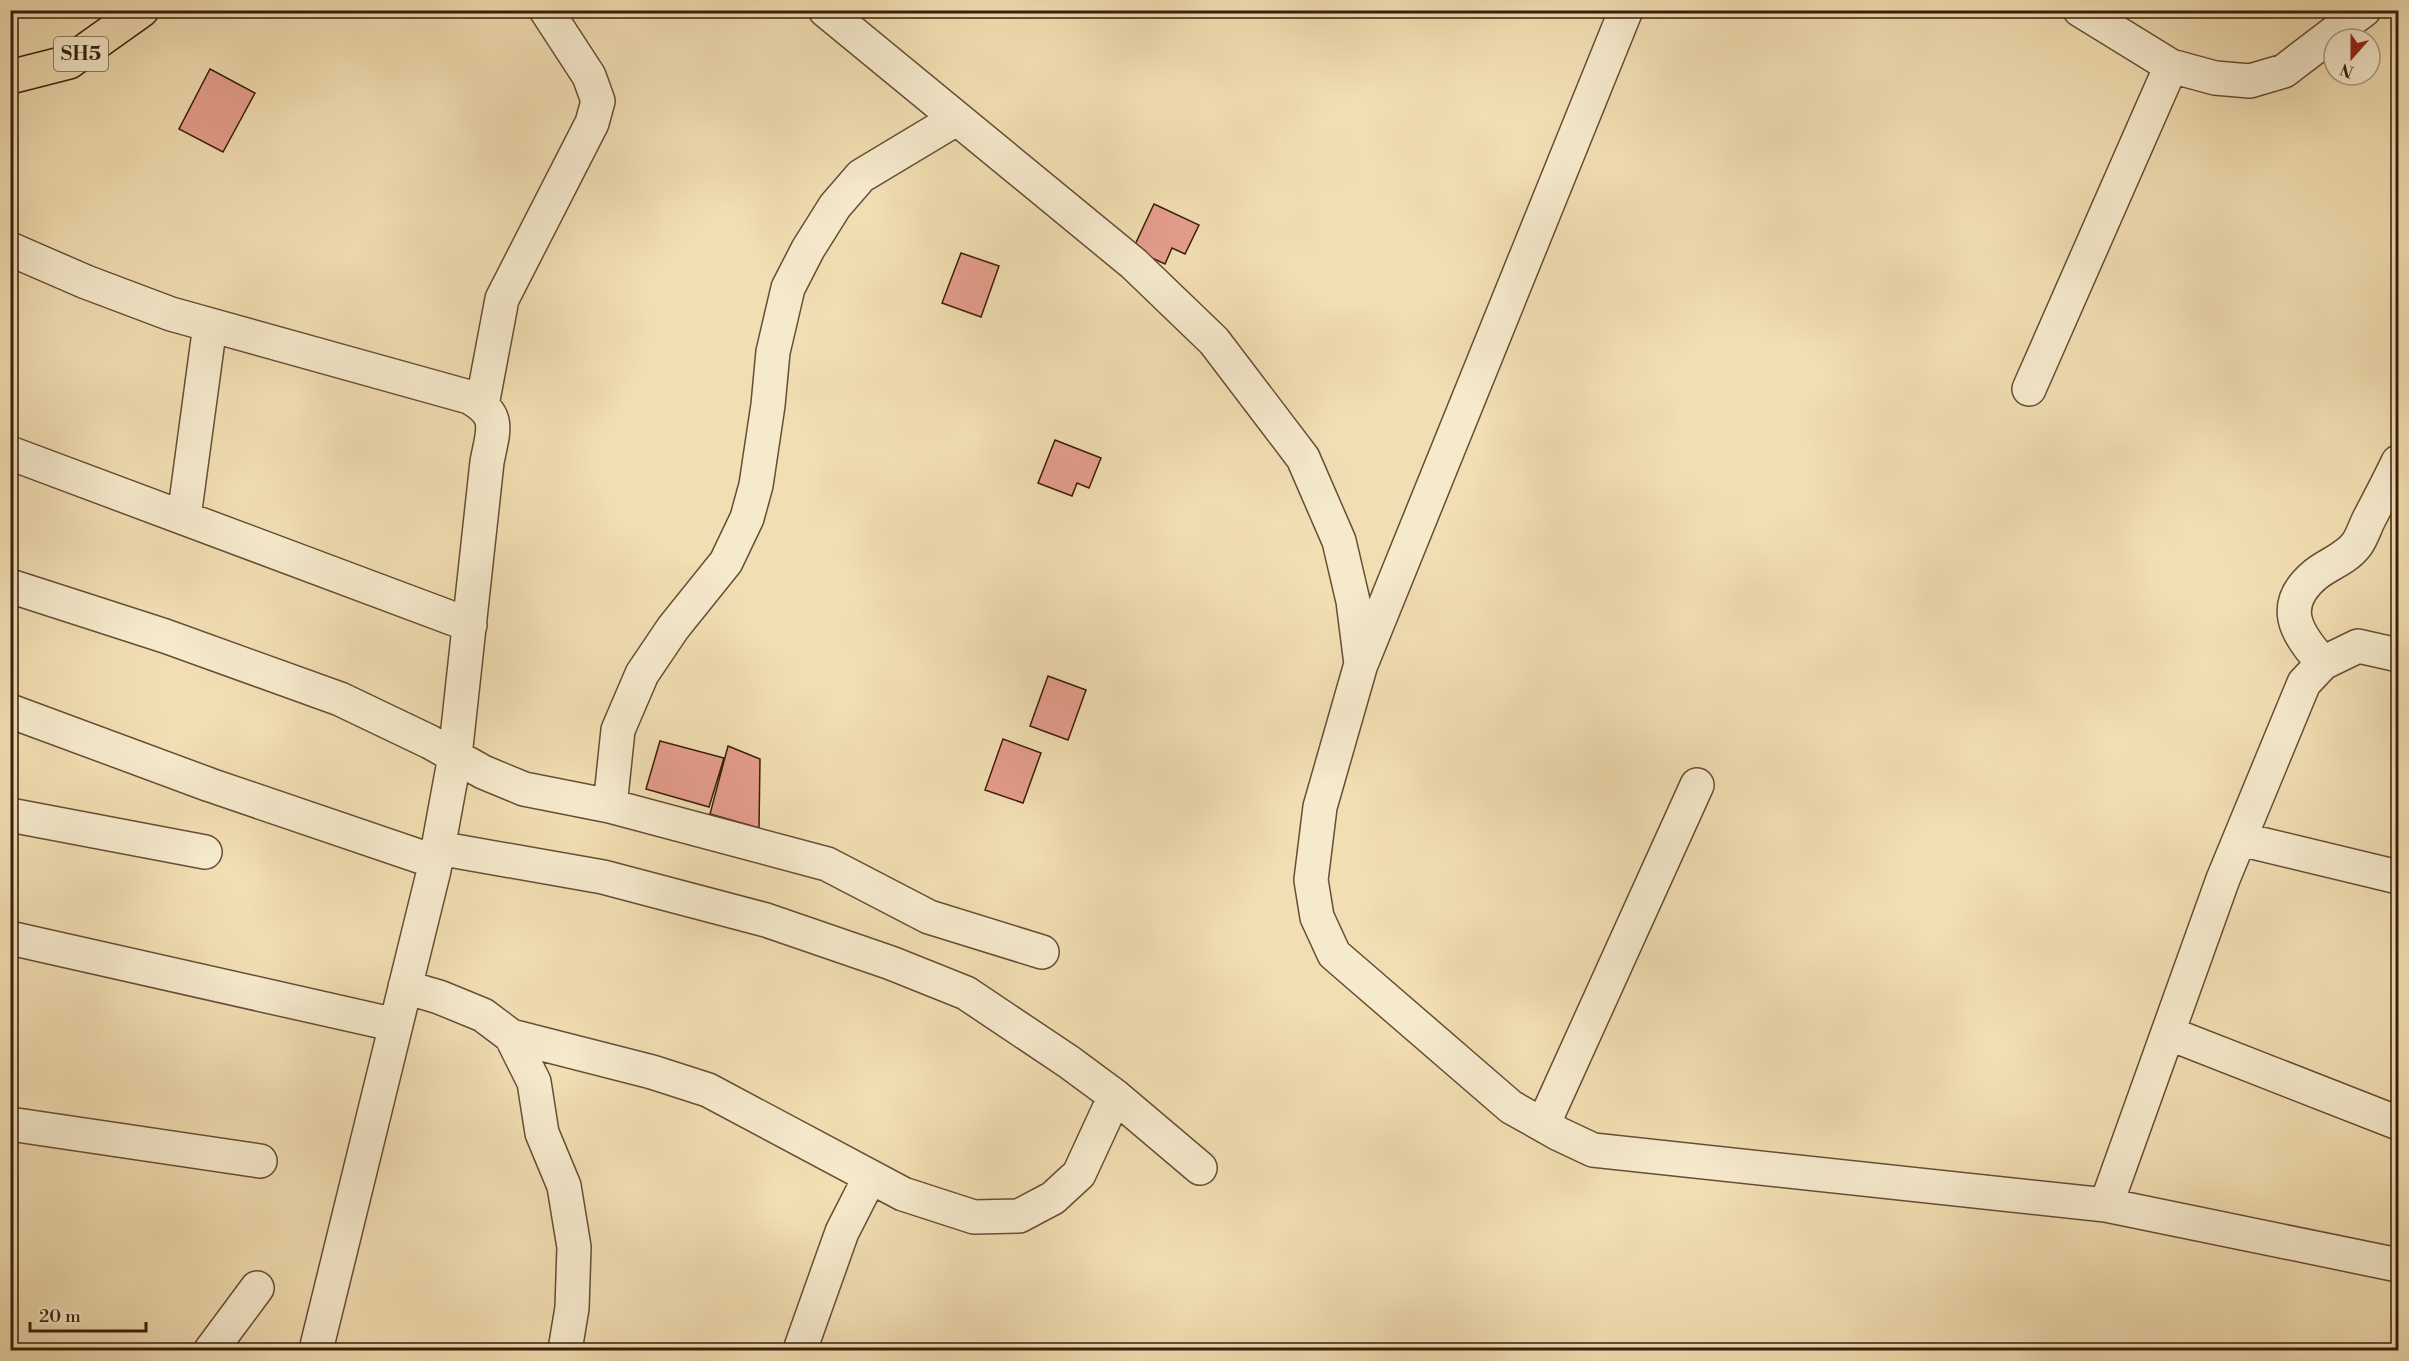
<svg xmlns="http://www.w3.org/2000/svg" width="2409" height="1361" font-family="'Libre Bodoni',serif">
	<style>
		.building { fill: #e69e8d; stroke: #3a1d0b; stroke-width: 1.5 }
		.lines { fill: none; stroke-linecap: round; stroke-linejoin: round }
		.minor-casing { stroke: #684d35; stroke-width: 36 }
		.primary-casing { stroke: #3a1d0b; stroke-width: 36 }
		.minor { stroke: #f6eacd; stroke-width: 33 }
		.primary { stroke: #f1deb2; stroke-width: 33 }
		.labels { text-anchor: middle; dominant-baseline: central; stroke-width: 4.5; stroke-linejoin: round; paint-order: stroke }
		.shield { fill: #f6eacd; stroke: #725a45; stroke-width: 1.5 }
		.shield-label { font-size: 20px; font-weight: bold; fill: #3a1d0b }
	</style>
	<rect width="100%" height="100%" fill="#f1deb2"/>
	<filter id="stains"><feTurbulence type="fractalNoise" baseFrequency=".00333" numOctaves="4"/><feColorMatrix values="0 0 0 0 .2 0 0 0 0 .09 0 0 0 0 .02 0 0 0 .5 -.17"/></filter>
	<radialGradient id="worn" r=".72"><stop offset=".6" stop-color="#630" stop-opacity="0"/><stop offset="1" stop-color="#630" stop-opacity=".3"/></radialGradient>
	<!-- building -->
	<path class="building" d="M210,69l45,24 -32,59 -44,-23z
		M1154,204l45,21 -14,29 -13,-6 -7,16 -32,-15z
		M961,253l38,13 -18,51 -39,-14z
		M1055,440l46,18 -12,30 -12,-5 -5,13 -34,-13z
		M1048,676l38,14 -18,50 -38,-14z
		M1003,739l38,14 -18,50 -38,-13z
		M660,741l64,17 -15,49 -63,-18z
		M728,746l32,13 -1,69 -49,-14z"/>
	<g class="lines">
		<defs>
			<path id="minor" d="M825,10l309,254 80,77 89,117 36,83 14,60 8,63 -41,143 -9,73 6,37 17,37 177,153 48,27 34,16 513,55 292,60
				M2080,10l91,56 44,12 35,3 34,-10 80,-61
				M10,249l76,33 85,32 298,83c33,18 24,33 18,65l-32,294 -21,114 -118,480
				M2029,389l142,-323
				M482,405l20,-106 90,-176 6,-22 -9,-25 -43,-66
				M10,453l460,172
				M184,517l26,-192
				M10,586l155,50 175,63 90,43 53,30 41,17 86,17 217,58 102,53 113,35
				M1362,662l264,-652
				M2323,663c-27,-29 -45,-58 -7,-89 14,-11 30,-15 41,-30 5,-7 8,-17 12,-25 10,-19 20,-38 29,-57
				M10,711l200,74 226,77
				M610,806l8,-76 24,-56 31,-46 53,-66 21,-44 9,-33 12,-80 5,-53 15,-64 20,-39 27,-43 26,-30 95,-57
				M10,815l195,37
				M2240,839l158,38
				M438,848l165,29 163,43 125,43 75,30 103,69 46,34 85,72
				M10,938l386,87
				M405,987l34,10 44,18 28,21 23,46 8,51 22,53 10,61 -2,61 -7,42
				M2168,1033l230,90
				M511,1036l141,36 56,18 195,104 71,23 45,-1 34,-18 26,-24 36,-78
				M10,1124l250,37
				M1543,1125l154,-340
				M2106,1205l117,-326 81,-196 19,-20 35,-17 40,9
				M211,1350l46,-62
				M800,1350l42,-118 28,-55"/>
			<path id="primary" d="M10,77l59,-15 73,-52"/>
		</defs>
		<!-- minor casing -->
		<use href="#minor" class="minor-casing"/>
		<!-- primary casing -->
		<use href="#primary" class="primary-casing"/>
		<!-- minor -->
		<use href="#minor" class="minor"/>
		<!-- primary -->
		<use href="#primary" class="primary"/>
	</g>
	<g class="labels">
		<!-- shield labels -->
		<rect class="shield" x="54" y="37" width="54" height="34" rx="4.5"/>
		<g class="shield-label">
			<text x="81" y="54">SH5</text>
		</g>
	</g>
	<!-- margin -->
	<rect width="2409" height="1361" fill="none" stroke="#f1deb2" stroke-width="36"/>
	<rect x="12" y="12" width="2385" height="1337" fill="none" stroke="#3a1d0b" stroke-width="3"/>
	<rect x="18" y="18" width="2373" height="1325" fill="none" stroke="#3a1d0b" stroke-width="1.5"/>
	<!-- north arrow -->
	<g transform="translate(2352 57) rotate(201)"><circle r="28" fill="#f6eacd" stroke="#ab987f" stroke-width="1.5"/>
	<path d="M0-4.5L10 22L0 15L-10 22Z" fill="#8f2418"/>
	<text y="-9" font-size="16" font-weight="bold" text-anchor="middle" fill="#3a1d0b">N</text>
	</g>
	<!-- scale -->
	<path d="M30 1322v9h116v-9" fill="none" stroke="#3a1d0b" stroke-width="3"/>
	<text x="39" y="1322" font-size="18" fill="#3a1d0b" stroke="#f6eacd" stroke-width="4.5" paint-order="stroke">20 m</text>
	<rect width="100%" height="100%" filter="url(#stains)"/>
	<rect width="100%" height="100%" fill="url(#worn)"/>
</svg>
